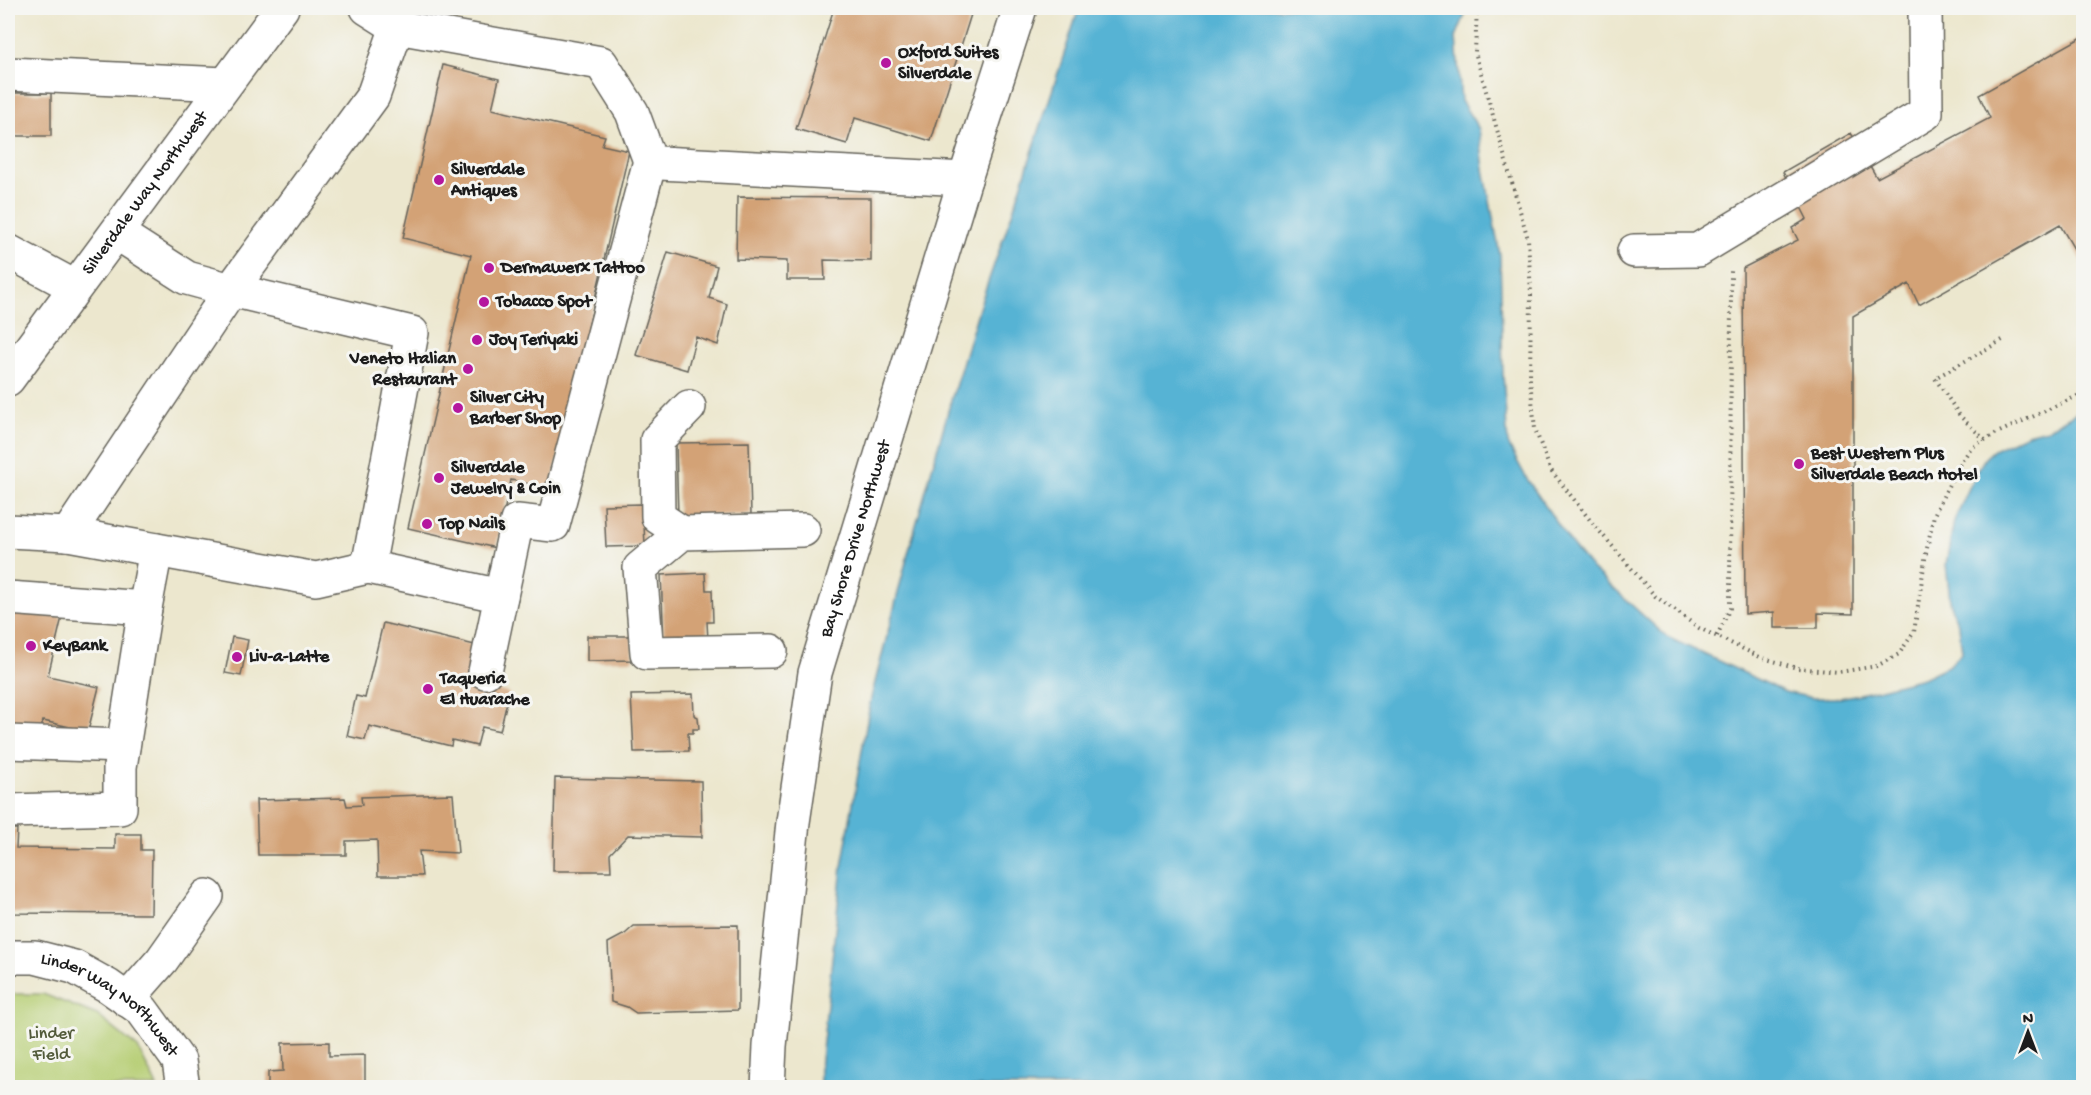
<svg xmlns="http://www.w3.org/2000/svg" width="2091" height="1095" font-family="'Gochi Hand',sans-serif">
	<style>
		.green { fill: #b5cd72; stroke: #687447; stroke-width: 1.5 }
		.water { fill: #56b3d4; stroke: #396878; stroke-width: 1.5 }
		.building { fill: #d3a276 }
		.lines { fill: none; stroke-linecap: round; stroke-linejoin: round }
		.minor-casing { stroke: #65635a; stroke-width: 36 }
		.major-casing { stroke: #65635a; stroke-width: 36 }
		.path { stroke: #65635a; stroke-width: 4; stroke-dasharray: 1.5 4.5; stroke-linecap: butt }
		.minor { stroke: #fff; stroke-width: 33 }
		.major { stroke: #fff; stroke-width: 33 }
		.poi-dot { fill: #b5179e; stroke: #f6f6f2; stroke-width: 2 }
		.labels { text-anchor: middle; dominant-baseline: central; stroke-width: 6; stroke-linejoin: round; paint-order: stroke }
		.poi-label { font-size: 18px; font-weight: bold; fill: #1c1c1c; stroke: #f6f6f2; text-anchor: start }
		.street-label { font-size: 18px; fill: #1c1c1c; stroke: #f6f6f2 }
		.park-label { font-size: 18px; fill: #525a3a; stroke: #f6f6f2 }
	</style>
	<rect width="100%" height="100%" fill="#f6f6f2"/>
	<filter id="ink" filterUnits="userSpaceOnUse"><feTurbulence type="fractalNoise" baseFrequency=".0167" numOctaves="2"/><feDisplacementMap in="SourceGraphic" scale="12" xChannelSelector="R" yChannelSelector="G"/><feConvolveMatrix kernelMatrix="1 2 1 2 8 2 1 2 1" color-interpolation-filters="sRGB"/></filter>
	<filter id="wash" filterUnits="userSpaceOnUse"><feTurbulence type="fractalNoise" baseFrequency=".008" numOctaves="4" result="noise"/><feDisplacementMap in="SourceGraphic" scale="24" xChannelSelector="R" yChannelSelector="G"/><feGaussianBlur stdDeviation="1.35" result="paint"/><feColorMatrix in="noise" values="0 0 0 0 0 0 0 0 0 0 0 0 0 0 0 0 0 1.4 0 .05"/><feComposite in="paint" operator="in"/></filter>
	<g filter="url(#wash)">
		<rect width="100%" height="100%" fill="#ece7ce"/>
		<!-- green -->
		<path class="green" d="M8,994h35l54,21 41,33 19,39h-149z"/>
		<!-- water -->
		<path class="water" d="M1079,8h386v7l-9,22 5,64 18,28 5,40 16,86 3,120 5,69 19,35 45,66 20,24 75,68 118,55 28,6h27l29,-6 54,-14 27,-13 12,-13 -3,-26 -8,-18 -5,-44 8,-43 22,-48 9,-15 9,-8 33,-16 20,-5 36,-20v678h-1263v-18l22,-202 29,-169 38,-148 43,-153 29,-95 36,-103z"/>
		<g id="blocks">
			<!-- building -->
			<path class="building" d="M834,8h139l-42,133 -76,-23 -8,26 -51,-15z
				M2084,36v195l-4,2 4,5v28l-24,-41 -141,80 -10,-21 -56,32v298l-35,-1v15h-44v-16l-29,2 -2,-346 55,-28 -6,-12 15,-9 -24,-47 68,-39 26,45 113,-60 -11,-23z
				M443,65l56,14 -7,30 113,27 -3,9 27,6 -78,338 -40,-9 -15,68 -88,-20 63,-273 -68,-17z
				M8,93h43v43h-43z
				M737,197l134,1v63l-47,-1 1,20h-38v-19l-51,-2z
				M668,252l49,14 -8,32 18,6 -9,41 -22,-8 -9,33 -51,-15z
				M749,442l2,73 -73,1 -2,-73z
				M643,504l2,42 -39,1 -2,-42z
				M705,573l1,17h6l1,32h-6l1,18 -44,1 -3,-66z
				M8,604l54,13 -14,59 51,11 -11,44 -45,-10 -5,19 -30,-7z
				M383,623l96,23 -9,38 39,9 -9,38 -18,-4 -5,19 -25,-6 -1,6 -82,-20 -4,14 -18,-4 9,-40 9,2z
				M587,636h45l1,24 -46,1z
				M232,637l16,3 -7,36 -16,-3z
				M693,694l1,21 4,2 1,12h-6v4h-5l1,18 -55,1 -3,-57z
				M555,778l146,3 1,56 -74,-2 -18,19 1,17h-58z
				M453,794l5,59 -39,-2 3,25h-44l-1,-36 -31,1v14h-88l-2,-55 89,-2 2,8 15,-1 -1,-8z
				M8,829h9l-1,19 99,1v-15h26v16h11l-1,64 -143,-1z
				M738,925v85l-102,3 -9,-6 -16,-5 -3,-59 17,-9 9,-8z
				M329,1042v14l36,-1v33h-97v-16l15,-1 -1,-28z
				M648,1085h61v3h-61z"/>
		</g>
	</g>
	<g filter="url(#ink)">
		<use href="#blocks" fill-opacity="0" stroke="#65635a" stroke-width="1.5"/>
		<g class="lines">
			<defs>
				<g id="minor">
					<path d="M367,8l30,19 204,36 31,49 18,49 10,2 305,16"/>
					<path d="M8,74l217,10"/>
					<path d="M117,233l70,45 44,12 181,43 -44,234"/>
					<path d="M8,251l67,36"/>
					<path d="M1634,251l64,-1 228,-137 -1,-105"/>
					<path d="M8,531l60,3 248,45 52,-12 133,29 -16,76"/>
					<path d="M682,533l-24,-16 -1,-77 32,-33"/>
					<path d="M68,534l163,-244 142,-194 24,-69"/>
					<path d="M501,596l16,-75 36,4 97,-364"/>
					<path d="M8,598l137,10"/>
					<path d="M771,651l-124,2 -7,-85 42,-35 121,-3"/>
					<path d="M8,742l115,4"/>
					<path d="M8,811l112,-3v-41l25,-159 11,-58"/>
					<path id="s1" d="M8,957h27l39,10 34,19 34,24 37,51 4,27"/>
					<path d="M127,1000l35,-40 45,-64"/>
					<path id="s2" d="M768,1088l2,-42 23,-224 22,-149 150,-494 55,-171"/>
				</g>
				<g id="major">
					<path id="s3" d="M8,379l274,-371"/>
				</g>
			</defs>
			<!-- minor casing -->
			<use href="#minor" class="minor-casing"/>
			<!-- major casing -->
			<use href="#major" class="major-casing"/>
			<!-- path -->
			<path class="path" d="M1477,8l-2,44 53,187 3,55 -1,86 5,49 15,40 40,51 65,76 44,32 61,29 37,11 42,4 38,-6 22,-12 15,-22 12,-79 8,-38 23,-47 14,-20 26,-15 87,-40
				M1985,440l-25,-24 -25,-38 71,-40
				M1717,636l13,-28 1,-337"/>
			<!-- minor -->
			<use href="#minor" class="minor"/>
			<!-- major -->
			<use href="#major" class="major"/>
		</g>
	</g>
	<!-- markers -->
	<g class="poi-dot">
		<circle cx="886" cy="63" r="6"/>
		<circle cx="439" cy="180" r="6"/>
		<circle cx="489" cy="268" r="6"/>
		<circle cx="484" cy="302" r="6"/>
		<circle cx="477" cy="340" r="6"/>
		<circle cx="468" cy="369" r="6"/>
		<circle cx="458" cy="408" r="6"/>
		<circle cx="1799" cy="464" r="6"/>
		<circle cx="439" cy="478" r="6"/>
		<circle cx="427" cy="524" r="6"/>
		<circle cx="31" cy="646" r="6"/>
		<circle cx="237" cy="657" r="6"/>
		<circle cx="428" cy="689" r="6"/>
	</g>
	<g class="labels">
		<!-- poi labels -->
		<g class="poi-label">
			<text x="898" y="53">Oxford Suites<tspan x="898" dy="21">Silverdale</tspan></text>
			<text x="451" y="170">Silverdale<tspan x="451" dy="21">Antiques</tspan></text>
			<text x="501" y="268">Dermawerx Tattoo</text>
			<text x="496" y="302">Tobacco Spot</text>
			<text x="489" y="340">Joy Teriyaki</text>
			<text x="456" y="359" text-anchor="end">Veneto Italian<tspan x="456" dy="21">Restaurant</tspan></text>
			<text x="470" y="398">Silver City<tspan x="470" dy="21">Barber Shop</tspan></text>
			<text x="1811" y="454">Best Western Plus<tspan x="1811" dy="21">Silverdale Beach Hotel</tspan></text>
			<text x="451" y="468">Silverdale<tspan x="451" dy="21">Jewelry &amp; Coin</tspan></text>
			<text x="439" y="524">Top Nails</text>
			<text x="43" y="646">KeyBank</text>
			<text x="249" y="657">Liv-a-Latte</text>
			<text x="440" y="679">Taqueria<tspan x="440" dy="21">El Huarache</tspan></text>
		</g>
		<!-- street labels -->
		<g class="street-label">
			<text stroke="none"><textPath href="#s3" startOffset="231">Silverdale Way Northwest</textPath></text>
			<text stroke="none"><textPath href="#s2" startOffset="558">Bay Shore Drive Northwest</textPath></text>
			<text stroke="none"><textPath href="#s1" startOffset="118">Linder Way Northwest</textPath></text>
		</g>
		<!-- park labels -->
		<g class="park-label">
			<text x="51" y="1034">Linder<tspan x="51" dy="21">Field</tspan></text>
		</g>
	</g>
	<!-- margin -->
	<rect width="2091" height="1095" fill="none" stroke="#f6f6f2" stroke-width="30"/>
	<!-- north arrow -->
	<g transform="translate(2028 1032)" stroke="#f6f6f2" stroke-width="4.5" paint-order="stroke">
	<path d="M0-4.5L10 22L0 15L-10 22Z" fill="#1c1c1c"/>
	<text y="-9" font-size="16" font-weight="bold" text-anchor="middle" fill="#1c1c1c">N</text>
	</g>
</svg>
